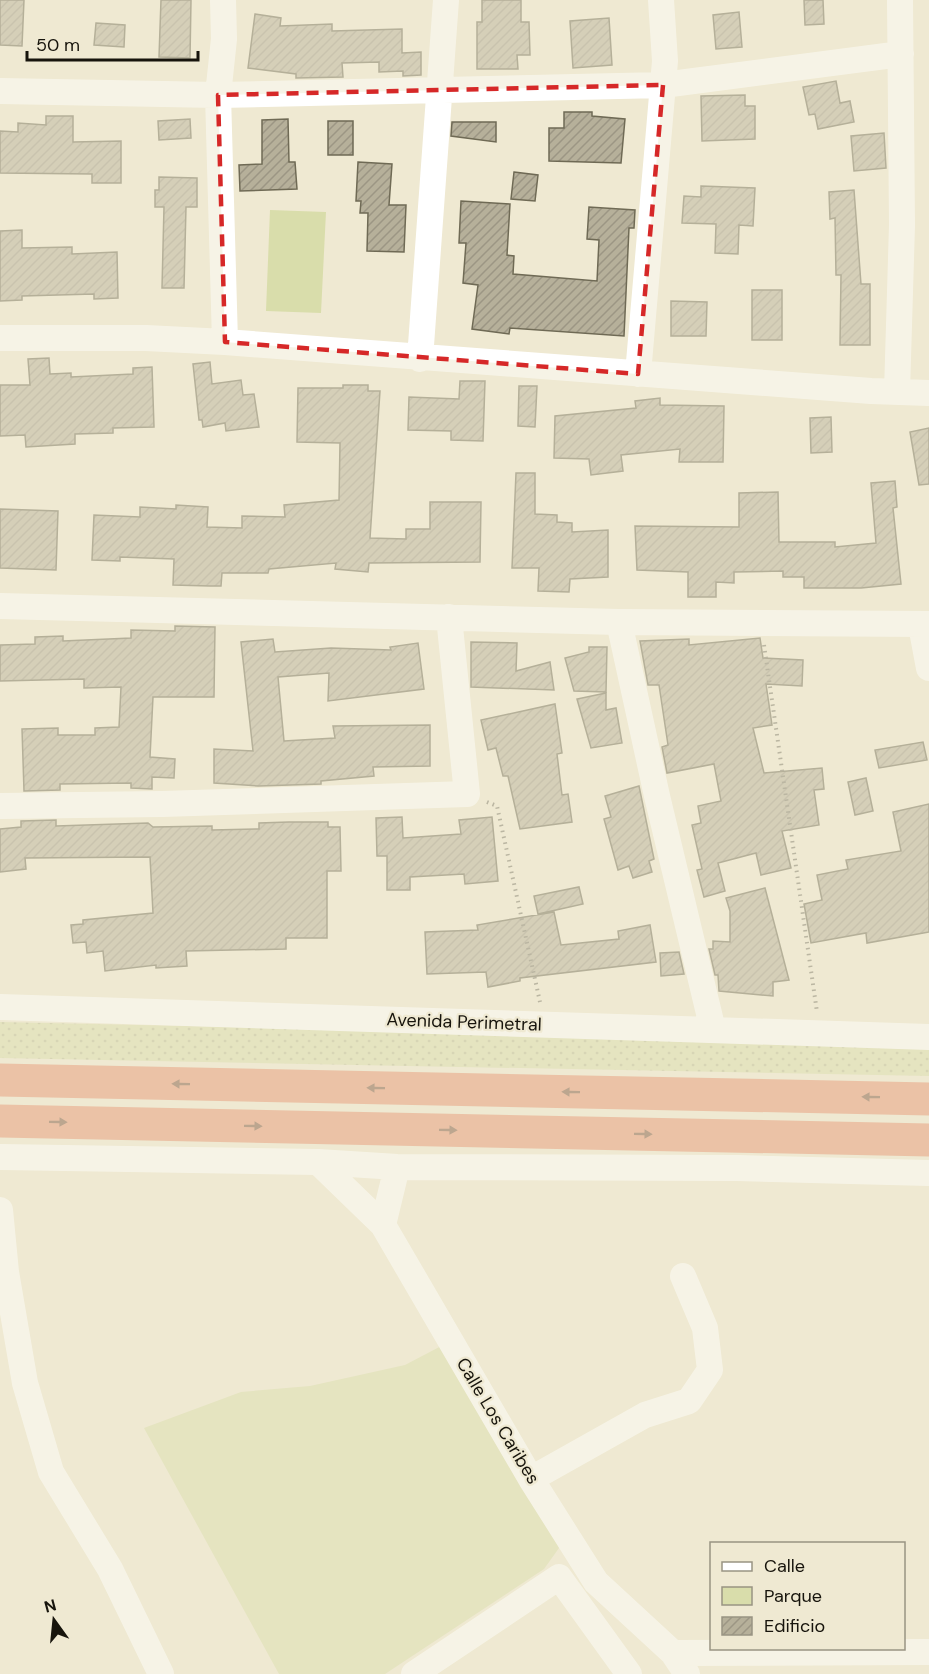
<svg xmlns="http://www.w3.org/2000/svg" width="929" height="1674" font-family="'DM Sans',sans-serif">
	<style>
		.grass { fill: url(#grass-dots) }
		.park { fill: #d9ddab }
		.building { fill: url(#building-hatch); stroke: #6f6a55; stroke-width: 1.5 }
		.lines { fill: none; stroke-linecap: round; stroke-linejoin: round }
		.path { stroke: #7c7869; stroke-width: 4; stroke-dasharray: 1.5 4.5; stroke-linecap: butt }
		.minor { stroke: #fff; stroke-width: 26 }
		.highway { stroke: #e69372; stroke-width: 33 }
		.oneway { fill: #7e543f }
		.marked { fill: none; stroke: #d62828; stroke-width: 4.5; stroke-dasharray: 12 8; stroke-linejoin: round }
		.labels { text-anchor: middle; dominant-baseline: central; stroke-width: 4.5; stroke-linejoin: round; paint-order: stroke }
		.street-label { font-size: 18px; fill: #17140c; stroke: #efe9d2 }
	</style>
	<defs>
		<pattern id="grass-dots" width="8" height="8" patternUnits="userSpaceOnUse" patternTransform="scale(1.5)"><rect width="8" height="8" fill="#d9ddab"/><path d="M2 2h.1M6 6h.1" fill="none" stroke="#babd92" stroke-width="1.8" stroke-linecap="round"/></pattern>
		<pattern id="building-hatch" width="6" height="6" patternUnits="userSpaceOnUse" patternTransform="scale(1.5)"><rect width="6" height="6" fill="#b6b09a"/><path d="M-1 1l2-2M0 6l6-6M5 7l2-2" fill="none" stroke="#9c9684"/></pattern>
	</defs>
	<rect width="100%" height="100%" fill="#efe9d2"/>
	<!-- grass -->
	<path class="grass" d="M0,1022l788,17 141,6v31l-929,-18z"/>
	<!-- park -->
	<path class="park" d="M270,210l56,2 -5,101 -55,-2z
		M447,1343l102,160 10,45 -15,21 -159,105h-106l-135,-246 97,-36 69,-6 95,-21z"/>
	<!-- building -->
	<path class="building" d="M0,0h24l-2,46 -22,-1z
		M161,0h30l-1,58 -31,-1z
		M482,0h39v22h8l1,33h-13l1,14h-41v-47h5z
		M804,0h19l1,24 -19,1z
		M739,12l3,35 -26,2 -3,-34z
		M255,14l26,4 -1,8 52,-2v7l70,-2v24l19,-1v23l-18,1v-5l-24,1v-10l-37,1 1,14 -47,1v-4l-48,-6z
		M609,18l3,47 -39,3 -3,-47z
		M96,23l29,2 -1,22 -30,-2z
		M836,81l4,22 10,-2 4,21 -36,7 -3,-15 -6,1 -6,-28z
		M745,95v11h10v33l-53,2 -1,-45z
		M564,112h28v4l33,3 -4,44 -72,-2v-33h15z
		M46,116h27v26l48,-1v42h-29v-9l-92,-1v-42l18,1v-9l28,2z
		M190,119l1,19 -32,2 -1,-19z
		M288,119l1,43h6l2,27 -57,2 -1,-26 23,-1v-44z
		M328,121h25v34h-25z
		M452,122h44v20l-45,-6z
		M884,133l2,35 -32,3 -3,-35z
		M358,162l34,2 -3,41h17l-2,47 -37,-1 1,-38h-8l1,-12h-5z
		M514,172l24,3 -3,26 -24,-2z
		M159,177l38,1v29h-11l-2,81h-22l2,-81h-9v-17h4z
		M701,186l54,2 -2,38 -14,-1 -1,29 -23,-1 1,-29 -34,-1 2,-27 17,1z
		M854,190l7,94h9v61h-30l1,-70h-5l-1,-57 -5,1 -1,-27z
		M461,201l49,3 -3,51 7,1 -1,18 84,7 2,-41 -12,-1 2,-32 46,3 -1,18h-5l-5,108 -114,-8 -1,6 -37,-5 6,-44 -15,-2 3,-40h-7z
		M22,230v18l50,-1v7l45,-2 1,46 -24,1v-5l-72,2v4l-22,1v-70z
		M752,290h30v50h-30z
		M671,301l36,1 -1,34h-35z
		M49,358l1,16 21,-1v4l62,-3v-6l19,-1 2,60 -41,1v5l-38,1v10l-49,3 -1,-12 -25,1v-51h30l-2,-26z
		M210,362l2,22 29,-4 2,15 11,-1 5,33 -33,4 -1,-8 -22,4 -1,-7h-3l-6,-56z
		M460,381h25l-2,60 -32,-1v-9l-43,-1 1,-33 50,2z
		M343,385h25v6h12l-10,147 36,1v-10h24v-27h51l-1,60 -111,1 -1,9 -33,-3 1,-6 -67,6 -1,4h-46l-1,13h-11l-37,-1 1,-26 -54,-2v4l-28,-1 2,-45 46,2v-10l36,2v-4l32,2 -1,20 35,1v-12l43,1 -1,-12 55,-5 1,-57 -43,-1 1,-54h45z
		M519,386h18l-2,41 -17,-1z
		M660,398v7l64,1 -1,56h-44l1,-13 -59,6 2,16 -32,4 -2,-16 -35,-1 1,-42 81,-8 -1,-7z
		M831,417l1,35 -21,1 -1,-35z
		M929,428v56l-10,1 -9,-53z
		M516,473h19v41l22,1v7l15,1v9l36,-2v47l-38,2 -1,13 -31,-1 1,-23h-27z
		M895,481l2,26 -4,1 8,76 -40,4h-57v-11h-21v-6l-49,1v11l-18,-1v15h-28v-25l-51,-2 -2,-44 104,1v-34l39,-1 1,50h56v5l41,-4 -5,-60z
		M0,509l58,2 -2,59 -56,-2z
		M175,626l40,1 -1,70h-61l-3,60 25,2 -1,19 -22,-1v12l-21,-1v-5l-71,1v6l-36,1 -2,-62 36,-1v7h37v-7l24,-1 2,-40 -37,1v-9l-84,2v-36l35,-1v-7l28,-1v5l68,-3v-8l44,1z
		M760,638l3,20 40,2 -1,26 -36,-2 6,41 -19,3 11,45 58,-5 2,21 -10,1 5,35 -37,6 9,37 -30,7 -5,-22 -38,10 7,28 -21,6 -7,-27 5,-1 -10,-44 9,-2 -3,-17 23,-5 -7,-37 -47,9 -5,-26 6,-2 -9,-60h-11l-8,-44 49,-2v6z
		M273,639l2,13 56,-4 60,2 -1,-3 28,-4 6,46 -96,12 1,-28 -51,4 6,64 51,-3 -2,-12 97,-1v41l-57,1 1,9 -53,5v3l-63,2 -44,-3v-34l39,2 -12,-109z
		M471,642l46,1 -1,28 34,-9 4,28 -83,-3z
		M589,647h18l-1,45 -32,-1 -9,-33 24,-6z
		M606,693v17l10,-2 6,35 -31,5 -14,-49z
		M555,704l7,49 -5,1 5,41 6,-1 4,28 -52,7 -12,-53h-5l-7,-28 -8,2 -7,-30z
		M923,742l4,18 -48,8 -4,-18z
		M866,778l7,33 -18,4 -7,-33z
		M639,786l15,73 -5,2 3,11 -19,6 -4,-12 -11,4 -14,-51 7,-2 -6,-21z
		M929,804v128l-62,11 -1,-10 -55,10 -7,-39 18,-4 -5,-25 31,-6 -2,-9 55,-9 -8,-39z
		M402,817l1,21 58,-4 -2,-14 33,-3 6,64 -33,3 -1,-10 -54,3v13h-23v-34h-10l-1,-38z
		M56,820v6l92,-3 5,4 59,-1v4l47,-1v-6l30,-1h39v5h12l1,44h-14v67h-41v11l-100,2 1,15 -31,2v-3l-51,6 -2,-20 -16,2 -1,-11 -13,1 -2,-18 12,-1v-4l70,-7 -3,-56 -125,1 1,11 -26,3v-43l21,-2v-6z
		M579,887l4,17 -45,10 -4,-18z
		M765,888l24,92 -16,2v14l-54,-5 -1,-16h-3l-6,-26h4v-8l17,1v-31l-4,-13z
		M554,912l7,33 58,-6 -1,-8 32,-6 6,37 -136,16v3l-32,6 -2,-15 -59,2 -2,-42 53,-2 -1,-5z
		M679,952l5,22 -23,2 -1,-23z"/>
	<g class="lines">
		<!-- path -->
		<path class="path" d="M764,645l53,367
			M487,802l10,4 43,196"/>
		<!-- minor -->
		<path class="minor" d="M223,0l1,39 -6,56 7,247
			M0,91l218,4 445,-10 238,-31
			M0,338h146l79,4 646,49 58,2
			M420,359l26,-359
			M638,374l27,-313 -4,-61
			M897,392l5,-167 -2,-225
			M0,606l619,16 310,2
			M619,622l38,174 56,234
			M921,625l8,43
			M0,806l162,-2 305,-10 -18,-177
			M0,1007l929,30
			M0,1157l318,5 79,5 340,1 192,5
			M318,1162l65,63 148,254 65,103 77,71 14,21
			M0,1210l6,62 19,111 26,89 59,97 51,105
			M383,1225l14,-58
			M531,1479l114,-64 44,-14 21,-31 -5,-42 -22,-52
			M673,1653l256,-1
			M414,1674l145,-97 70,97"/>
		<!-- highway -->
		<path class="highway" d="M0,1080l929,19
			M0,1121l929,19"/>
	</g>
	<!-- one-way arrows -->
	<defs><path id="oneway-solid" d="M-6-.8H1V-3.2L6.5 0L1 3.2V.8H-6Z" transform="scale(1.5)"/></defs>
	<g class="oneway">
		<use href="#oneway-solid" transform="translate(181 1084) rotate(-179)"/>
		<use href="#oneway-solid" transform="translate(376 1088) rotate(-179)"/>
		<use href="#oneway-solid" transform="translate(571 1092) rotate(-179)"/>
		<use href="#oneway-solid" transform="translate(871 1097) rotate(-179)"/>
		<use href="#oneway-solid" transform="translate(58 1122) rotate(1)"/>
		<use href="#oneway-solid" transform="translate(253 1126) rotate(1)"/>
		<use href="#oneway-solid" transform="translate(448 1130) rotate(1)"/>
		<use href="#oneway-solid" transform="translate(643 1134) rotate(1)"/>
	</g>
	<!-- marked area -->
	<path d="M0 0H929V1674H0ZM663,85l-25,289 -413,-32 -7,-247z" fill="#efe9d2" fill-opacity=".55" fill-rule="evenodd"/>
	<path class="marked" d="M663,85l-25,289 -413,-32 -7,-247z"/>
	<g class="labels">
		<!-- street labels -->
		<g class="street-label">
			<text transform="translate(464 1022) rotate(2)">Avenida Perimetral</text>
			<text transform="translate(498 1421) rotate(59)">Calle Los Caribes</text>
		</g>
	</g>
	<!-- legend -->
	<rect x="710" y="1542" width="195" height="108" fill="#efe9d2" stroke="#999483" stroke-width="1.5"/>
	<rect x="722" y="1562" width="30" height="9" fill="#ffffff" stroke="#999483" stroke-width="1.5"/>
	<text x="764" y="1572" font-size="18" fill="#17140c">Calle</text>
	<rect x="722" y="1587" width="30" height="18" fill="#d9ddab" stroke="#999483" stroke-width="1.5"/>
	<text x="764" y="1602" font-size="18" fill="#17140c">Parque</text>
	<rect x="722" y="1617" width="30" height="18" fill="url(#building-hatch)" stroke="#999483" stroke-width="1.5"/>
	<text x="764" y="1632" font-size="18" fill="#17140c">Edificio</text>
	<!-- north arrow -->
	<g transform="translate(54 1620) rotate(345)" stroke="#efe9d2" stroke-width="4.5" paint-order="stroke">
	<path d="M0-4.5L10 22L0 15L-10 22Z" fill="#17140c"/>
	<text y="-9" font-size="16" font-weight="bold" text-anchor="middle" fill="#17140c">N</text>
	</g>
	<!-- scale -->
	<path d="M27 51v9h171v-9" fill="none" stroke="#17140c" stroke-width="3"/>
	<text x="36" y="51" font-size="18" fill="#17140c" stroke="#efe9d2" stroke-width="4.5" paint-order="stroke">50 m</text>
</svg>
